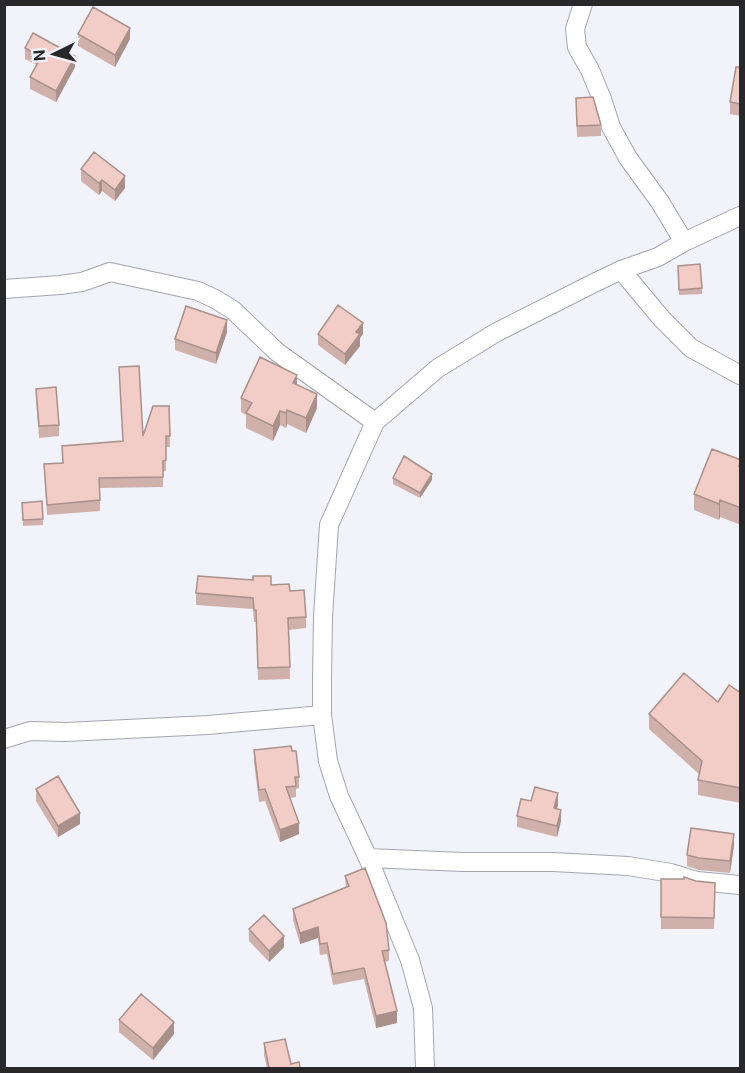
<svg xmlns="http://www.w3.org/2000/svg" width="745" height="1073" font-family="Roboto,sans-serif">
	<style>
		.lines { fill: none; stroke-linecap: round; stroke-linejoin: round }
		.street-casing { stroke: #a5a5ae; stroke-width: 20 }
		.street { stroke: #fff; stroke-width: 18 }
		.wall { fill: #d0b0ab }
		.shaded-wall { fill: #a9908b }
		.building { fill: #f2cdc7; stroke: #a9908b; stroke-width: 1.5 }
	</style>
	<rect width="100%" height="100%" fill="#f2f2fb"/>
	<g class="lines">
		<defs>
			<path id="street" d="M583,4l-8,25 2,18 13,23 12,29 9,28 17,31 32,44 24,40
				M621,270l41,49 29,29 49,27
				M4,289l56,-4 22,-3 28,-10 88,19 17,8 18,11 44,42 98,70
				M4,739l26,-8 36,1 142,-7 114,-10
				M368,858l95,4h90l75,4 43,7 26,8 43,4
				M425,1068l-2,-60 -13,-48 -42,-102 -29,-62 -11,-35 -6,-46v-37l1,-61 6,-92 46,-103 63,-54 59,-36 95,-48 29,-14 37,-13 26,-15 56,-26"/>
		</defs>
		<!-- street casing -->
		<use href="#street" class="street-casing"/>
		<!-- street -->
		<use href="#street" class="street"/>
	</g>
	<!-- wall -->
	<path class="wall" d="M78,34l52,5 -15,28 -37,-21z
		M25,48l50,19 -19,35 -26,-13v-12l7,-12 -12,-6z
		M741,67v49l-11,-2v-12z
		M576,98l25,27v11l-24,1z
		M81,169l44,19 -10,13 -13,-10 -3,4 -18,-14z
		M678,266l24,22v6l-23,1z
		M227,332l-11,32 -41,-14v-11z
		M318,334h45l-3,4v8l-15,19 -27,-20z
		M119,367l24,69 26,-30 1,41h-4v24h-3v16l-63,1v23l-53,4 -3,-51 18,-1v-17l61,-5z
		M297,385l20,23 -11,25 -19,-9 -1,4 -6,-3 -7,16 -27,-13v-13l-5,-3v-14z
		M36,389l23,36v11l-20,2 -3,-38z
		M741,460v65l-21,-8 -1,3 -25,-10v-16z
		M393,478l39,2 -12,18 -27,-14z
		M42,501l1,24 -20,1 -1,-23z
		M271,585l19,6 16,26v11l-17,2 1,49 -32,1 -2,-58h-2l-1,-13 -57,-4v-12z
		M741,693v110l-43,-8v-15l1,-6 -50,-45v-15l69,-12z
		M254,750l38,1 7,26v11l-3,1v8l-6,1 9,36 -19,8 -15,-41 -6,1 -5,-40z
		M36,789l44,35 -22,13 -22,-36z
		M531,801l27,4 -1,3 4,13 -4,16 -40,-10v-11z
		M734,845l-4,28 -31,-3 -12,-4v-11z
		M345,876l44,74v11l-5,1 13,61 -21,5 -12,-49 -31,6 -6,-31 -7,1 -2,-17 -18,6 -7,-24v-11l53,-21z
		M661,879l54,4 -1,46h-53z
		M249,929l35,18 -15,15 -20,-21z
		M119,1020l55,14 -21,26 -34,-28z
		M264,1043l27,21 9,4h-33l-3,-13z"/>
	<!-- shaded-wall -->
	<path class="shaded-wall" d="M130,28v11l-15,28v-12z
		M75,56v11l-19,35v-11z
		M125,176v12l-10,13v-11z
		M102,180v11l-3,4v-12z
		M227,320v12l-11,32v-11z
		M363,323v11l-3,4v8l-15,19v-11l11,-22z
		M297,375v15l-4,-7z
		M317,394v14l-11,25v-15z
		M287,410v14l-1,4v-15z
		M280,411v14l-7,16v-15z
		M432,474v6l-12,18v-5z
		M720,500v17l-1,3v-16z
		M558,793v12l-4,14v-11z
		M561,810v11l-4,16v-11z
		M80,813v11l-22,13v-11z
		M299,823v11l-19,8v-12z
		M734,834v11l-4,28v-12z
		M318,927v11l-18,6v-11z
		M284,936v11l-15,15v-11z
		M397,1011v12l-21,5v-12z
		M174,1022v12l-21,26v-12z"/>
	<!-- building -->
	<path class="building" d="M93,7l37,21 -15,27 -37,-21z
		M33,33l42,23 -19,35 -26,-14 11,-20 -16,-9z
		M736,67h5v37l-11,-2z
		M593,97l8,28 -24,1 -1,-28z
		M94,152l31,24 -10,14 -13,-10 -3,3 -18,-14z
		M700,264l2,24 -23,2 -1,-24z
		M338,305l25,18 -7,9 4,2 -15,20 -27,-20z
		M186,306l41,14 -11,33 -41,-14z
		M260,357l37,18 -4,8 24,11 -11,24 -19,-8 -1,3 -6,-2 -7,15 -27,-13 6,-10 -11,-5z
		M139,366l4,70 10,-30h16l1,30h-4v24l-3,1v16l-64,1 1,22 -53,5 -3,-41 19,-1 -1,-17 61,-5 -4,-74z
		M56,387l3,38 -20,1 -3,-37z
		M712,449l29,11 -2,6 2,1v41l-21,-8 -1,4 -25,-10z
		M404,456l28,18 -12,19 -27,-15z
		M42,501l1,18 -20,1 -1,-17z
		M198,576l55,4v-4h18v9l18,-1 1,7 14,-1 2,27 -18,1 2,49 -32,1 -2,-58h-2l-1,-12 -57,-5z
		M684,673l34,29 11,-17 12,8v95l-43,-8 4,-19 -53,-47z
		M291,746l1,5h4l3,26h-4l1,9 -10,1 13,36 -19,7 -15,-41 -6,1 -5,-40z
		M58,776l22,37 -22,13 -22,-37z
		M535,787l23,6 -4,15 7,2 -4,16 -40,-10 4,-17 10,2z
		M691,828l43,6 -4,27 -31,-3 -12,-3z
		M365,868l21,55 3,27 -7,1 15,60 -21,5 -12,-48 -31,6 -6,-31 -7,1 -2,-17 -18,6 -7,-24 56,-23 -4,-10z
		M684,877l12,4 19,2 -1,35 -53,-1v-38h23z
		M264,915l20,21 -15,15 -20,-22z
		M141,994l33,28 -21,26 -34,-28z
		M285,1039l6,25 8,-2 1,6h-31l-5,-25z"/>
	<!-- border -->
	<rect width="745" height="1073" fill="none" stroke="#28282b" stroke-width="12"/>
	<!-- north arrow -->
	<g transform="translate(54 54) rotate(265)" stroke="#f2f2fb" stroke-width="4.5" paint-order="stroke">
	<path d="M0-4.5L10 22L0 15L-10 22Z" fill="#28282b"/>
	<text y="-9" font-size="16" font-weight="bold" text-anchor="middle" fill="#28282b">N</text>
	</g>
</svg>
